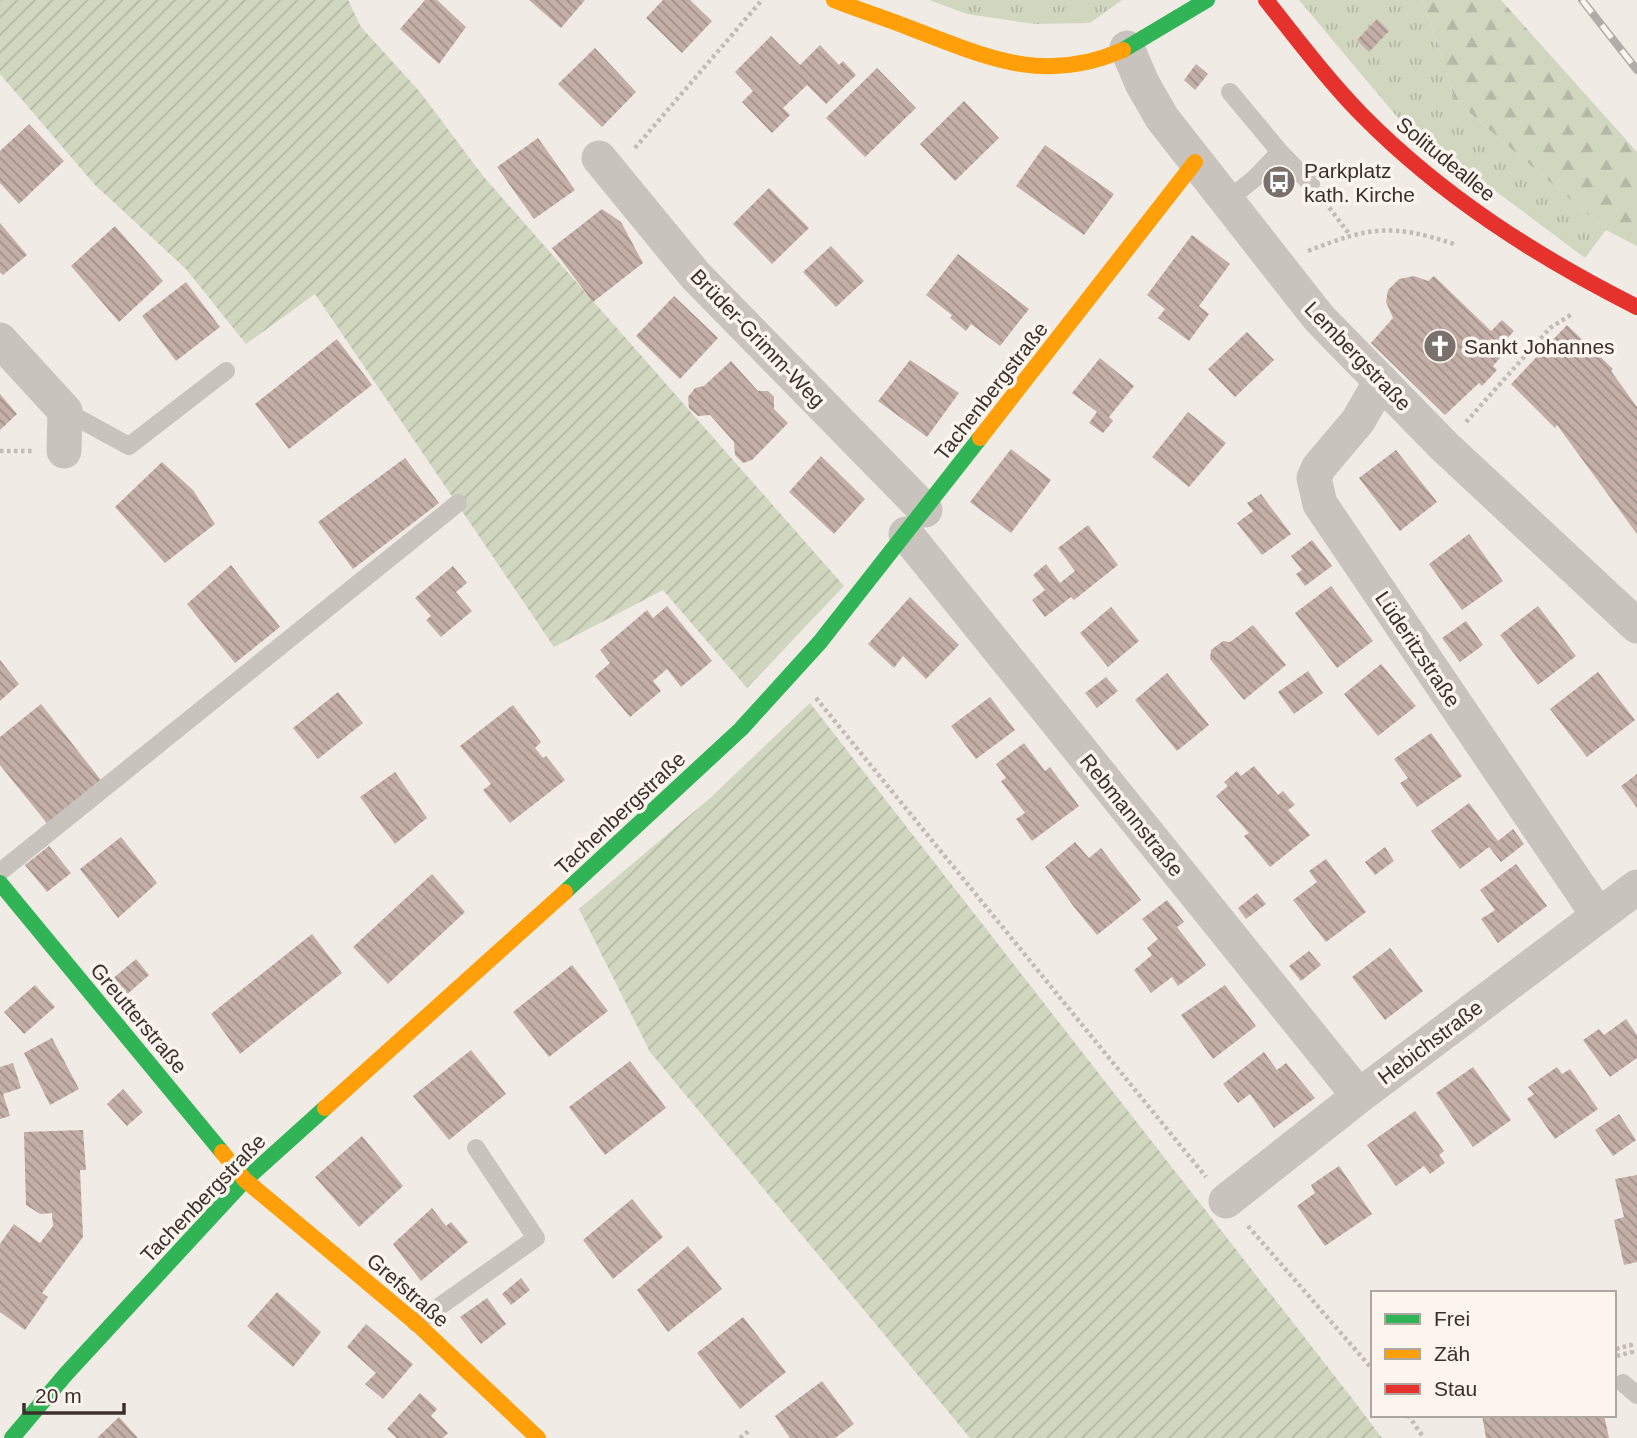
<svg xmlns="http://www.w3.org/2000/svg" width="1637" height="1438" font-family="Helvetica,sans-serif">
	<style>
		.grass { fill: url(#grass-tufts) }
		.forest { fill: url(#forest-firs) }
		.garden { fill: url(#garden-furrows) }
		.building { fill: url(#building-back-hatch) }
		.lines { fill: none; stroke-linecap: round; stroke-linejoin: round }
		.path { stroke: #c2bbb6; stroke-width: 4.5; stroke-dasharray: 3.5 3.5; stroke-linecap: butt }
		.lane { stroke: #c9c3be; stroke-width: 18 }
		.street { stroke: #c9c3be; stroke-width: 35 }
		.fast { stroke: #30b455; stroke-width: 16 }
		.slow { stroke: #ff9f0a; stroke-width: 16 }
		.jam { stroke: #e5322d; stroke-width: 16 }
		.rail-casing { stroke: #b1aca8; stroke-width: 8 }
		.rail { stroke: #fbf5ee; stroke-width: 5; stroke-dasharray: 16; stroke-linecap: butt }
		.labels { text-anchor: middle; dominant-baseline: central; stroke-width: 7; stroke-linejoin: round; paint-order: stroke }
		.street-label { font-size: 21px; fill: #3b302b; stroke: #fbf5ee }
		.poi-label { font-size: 21px; fill: #3b302b; stroke: #fbf5ee; text-anchor: start }
	</style>
	<defs>
		<pattern id="grass-tufts" width="24" height="20" patternUnits="userSpaceOnUse" patternTransform="scale(1.75)"><rect width="24" height="20" fill="#d1d6bf"/><path d="M3 7l-1-3M5 7V3M7 7l1-3M15 17l-1-3M17 17v-4M19 17l1-3" fill="none" stroke="#b4b8a4"/></pattern>
		<pattern id="forest-firs" width="22" height="20" patternUnits="userSpaceOnUse" patternTransform="scale(1.75)"><rect width="22" height="20" fill="#d1d6bf"/><path d="M5 1l3.5 6h-7zM16 11l3.5 6h-7z" fill="#b4b8a4"/></pattern>
		<pattern id="garden-furrows" width="10" height="10" patternUnits="userSpaceOnUse" patternTransform="scale(1.75)"><rect width="10" height="10" fill="#d1d6bf"/><path d="M-1 1l2-2M0 10L10 0M9 11l2-2" fill="none" stroke="#b4b8a4"/></pattern>
		<pattern id="building-back-hatch" width="6" height="6" patternUnits="userSpaceOnUse" patternTransform="scale(1.75)"><rect width="6" height="6" fill="#c3afa7"/><path d="M-1 5l2 2M0 0l6 6M5-1l2 2" fill="none" stroke="#a08f88"/></pattern>
	</defs>
	<rect width="100%" height="100%" fill="#f0ebe5"/>
	<!-- grass -->
	<path class="grass" d="M929,0h193l-32,23 -56,1 -67,-10z
		M1299,0h124l32,100 151,130 -21,28 -187,-140z"/>
	<!-- forest -->
	<path class="forest" d="M1423,0h78l136,152v94l-31,-16 -151,-130z"/>
	<!-- garden -->
	<path class="garden" d="M0,0h348l13,27 59,65 63,84 361,410 -97,102 -84,-98 -109,57 -239,-353 -69,50 -60,-75 -91,-84 -95,-111z
		M810,703l541,694 31,41h-412l-320,-386 -71,-143 130,-110z"/>
	<!-- building -->
	<path class="building" d="M425,0h12l29,27 -27,37 -39,-35z
		M529,0h56l-24,28z
		M663,0h27l22,21 -30,32 -36,-35z
		M1377,19l12,12 -20,21 -12,-12z
		M771,36l29,29 20,-20 19,20 4,-4 13,14 -30,29 -19,-19 -24,23 7,7 -18,18 -30,-31 11,-11 -18,-19z
		M595,48l41,44 -34,35 -44,-43z
		M1196,64l12,10 -13,16 -11,-10z
		M877,68l39,40 -51,49 -39,-39z
		M964,101l35,37 -44,43 -35,-37z
		M29,124l35,37 -45,43 -19,-21v-32z
		M538,138l37,52 -41,29 -37,-52z
		M1045,145l69,49 -30,41 -68,-49z
		M769,188l40,40 -37,36 -39,-40z
		M602,209l19,13 22,41 -50,39 -41,-54z
		M0,223l27,32 -24,20 -3,-3z
		M115,226l48,55 -44,41 -48,-56z
		M1192,235l38,29 -31,42 10,8 -20,27 -31,-23 7,-9 -18,-14z
		M831,246l33,35 -28,26 -33,-35z
		M958,254l71,55 -29,37 -29,-22 -5,7 -16,-13 2,-3 -26,-20z
		M1414,276l14,5 6,-5 57,55 11,-11 12,11 -11,12 6,5 -16,18 4,4 -15,16 -3,-3 -34,32 -74,-72 22,-25 -7,-16 2,-12 11,-11z
		M186,282l34,45 -44,34 -34,-45z
		M674,296l44,42 -38,41 -44,-43z
		M1567,325l46,44 -2,2 26,36v127l-80,-109 -2,3 -44,-44z
		M1247,332l27,28 -39,37 -27,-28z
		M337,339l35,46 -83,64 -34,-45z
		M1100,358l34,28 -25,31 4,4 -10,12 -14,-10 8,-11 -25,-19z
		M910,360l49,33 -32,44 -49,-36z
		M731,361l27,30h10l6,6v12l14,14 -36,37 -9,3 -8,-8 -1,-13 -24,-27 -12,1 -9,-8 -1,-11 7,-9 9,-2z
		M0,394l17,20 -17,16z
		M1188,412l38,31 -37,44 -37,-30z
		M1011,449l40,31 -40,53 -41,-31z
		M1396,450l41,52 -37,29 -41,-53z
		M821,456l44,43 -31,35 -45,-42z
		M405,458l34,45 -86,66 -35,-47z
		M162,462l31,28 22,34 -50,39 -50,-56z
		M1261,494l30,40 -29,21 -25,-32 16,-12 -6,-8z
		M1088,525l30,40 -44,35 -3,-3 -26,20 -13,-17 13,-10 -12,-15 13,-11 14,19 15,-12 -17,-23z
		M1469,534l34,47 -41,29 -33,-46z
		M1312,540l20,26 -27,20 -9,-12 6,-4 -11,-14z
		M231,565l49,62 -45,36 -48,-59z
		M453,566l14,17 -11,9 16,19 -31,26 -15,-17 5,-4 -16,-18z
		M1331,586l42,55 -36,27 -42,-55z
		M910,597l49,48 -33,34 -23,-23 -9,12 -26,-24z
		M667,606l45,55 -31,26 -14,-18 -14,12 8,10 -31,26 -35,-41 15,-13 -10,-13 47,-40 6,8z
		M1538,606l38,50 -38,29 -38,-50z
		M1111,607l28,34 -31,26 -28,-34z
		M1466,621l17,24 -23,17 -18,-24z
		M1253,625l33,40 -42,35 -34,-41 1,-9 12,-9 7,1z
		M0,660l19,24 -19,17z
		M1381,664l35,42 -38,30 -34,-42z
		M1308,671l15,22 -29,21 -16,-22z
		M1598,672l37,48 -48,37 -37,-48z
		M1167,673l42,52 -32,26 -42,-51z
		M1106,677l12,14 -21,17 -12,-15z
		M338,692l25,31 -45,36 -25,-31z
		M990,697l25,33 -39,29 -25,-33z
		M41,704l63,80 -54,43 -50,-62v-28z
		M513,705l28,37 -6,6 8,10 3,-2 19,24 -55,43 -27,-33 8,-6 -31,-38z
		M1431,733l31,43 -45,31 -17,-24 8,-5 -14,-19z
		M1024,743l21,28 5,-4 29,39 -47,35 -16,-22 9,-6 -24,-32 5,-3 -10,-14z
		M1254,766l24,29 5,-4 12,14 -7,5 22,25 -40,32 -26,-31 5,-3 -33,-37 12,-10 -4,-4 13,-11 4,5z
		M395,772l32,46 -32,26 -35,-47z
		M1637,774v34l-16,-22z
		M1469,803l29,38 15,-12 11,15 -23,18 -12,-15 -29,22 -29,-38z
		M121,837l36,46 -39,35 -38,-49z
		M1075,842l14,16 12,-10 40,52 -44,35 -23,-28 -29,-40z
		M49,846l22,27 -24,19 -22,-27z
		M1385,847l9,14 -19,14 -10,-13z
		M1326,859l40,53 -40,30 -33,-42 24,-18 -8,-11z
		M1516,864l31,42 -49,37 -17,-24 14,-9 -15,-20z
		M432,874l33,38 -77,72 -35,-37z
		M1257,893l9,11 -20,15 -8,-11z
		M1167,900l17,22 -7,5 29,38 -28,21 -6,-9 -21,16 -17,-23 18,-15 -5,-7 11,-9 -16,-20z
		M312,934l30,39 -102,81 -29,-40z
		M1390,948l33,43 -38,29 -33,-43z
		M1309,951l12,14 -20,16 -12,-15z
		M136,959l13,16 -25,22 -14,-16z
		M572,965l36,46 -59,46 -36,-45z
		M35,985l20,22 -31,27 -20,-22z
		M1225,985l31,41 -43,33 -32,-44z
		M1626,1019l11,16v23l-27,19 -27,-37 16,-11 5,6z
		M52,1038l27,51 -29,16 -26,-52z
		M471,1050l35,44 -57,46 -36,-44z
		M1264,1052l13,18 9,-7 29,35 -41,30 -24,-34 -12,9 -15,-19z
		M630,1061l36,47 -61,47 -36,-48z
		M13,1063l8,25 -18,6 7,22 -10,3v-52z
		M1473,1067l38,53 -38,27 -37,-54z
		M1557,1067l5,7 8,-5 28,40 -43,30 -28,-40 7,-5 -6,-7z
		M123,1089l20,23 -16,14 -20,-22z
		M1415,1111l29,40 -5,4 6,8 -15,11 -6,-8 -28,20 -29,-41z
		M1619,1114l17,26 -23,16 -18,-26z
		M83,1130l3,40h-6l3,67 -41,56 6,4 -23,33 -25,-18v-68l14,-20 26,19 13,-17 -1,-13 -12,1 -14,-9 -2,-73z
		M362,1136l41,50 -44,41 -44,-50z
		M1339,1166l33,48 -47,32 -28,-40 18,-13 -4,-8z
		M1637,1175v87l-13,3 -10,-45 10,-3 -9,-38z
		M632,1199l31,38 -50,42 -30,-39z
		M432,1208l14,18 5,-4 17,20 -47,39 -28,-37z
		M688,1246l34,43 -54,43 -31,-42z
		M521,1278l9,12 -19,15 -9,-11z
		M277,1292l44,40 -28,35 -46,-41z
		M487,1298l19,26 -25,20 -21,-27z
		M743,1317l43,55 -46,37 -43,-56z
		M366,1324l47,40 -30,35 -18,-15 11,-11 -29,-26z
		M822,1381l32,43 -19,14h-45l-15,-22z
		M420,1393l17,16 -6,7 17,17 -5,5h-46l-10,-9z
		M1482,1415h122l5,23h-123z
		M119,1417l19,21h-41z"/>
	<g class="lines">
		<!-- path -->
		<path class="path" d="M635,148l127,-148
			M1325,202l25,33
			M1308,251c62,-24 82,-28 146,-7
			M1466,422l84,-94 22,-14
			M0,451h32
			M816,698l390,479
			M1248,1226l125,144
			M1616,1349l15,-4 1,7 -15,4
			M1408,1415l16,23
			M740,1438l10,-8"/>
		<!-- lane -->
		<path class="lane" d="M1280,152l31,32
			M1228,200l27,-22 25,-26 -50,-60
			M65,411l64,35 97,-75
			M0,872l458,-369
			M416,1323l120,-85 -60,-90
			M1623,1383l14,12"/>
		<!-- street -->
		<path class="street" d="M1127,48l15,35 20,35 157,200 125,128 193,180
			M599,158l96,117 230,235
			M0,340l65,71 -1,40
			M1381,381l-23,40 -39,46 -5,11 6,26 278,411
			M906,534l453,562
			M1226,1201l133,-105 278,-209"/>
		<!-- fast -->
		<path class="fast" d="M1123,50l84,-50
			M0,883l222,269
			M565,892l176,-163 79,-87 160,-204
			M12,1438l54,-64 179,-194 80,-72"/>
		<!-- slow -->
		<path class="slow" d="M834,0c25,10 51,18 76,28 76,29 133,57 213,22
			M980,438l215,-276
			M325,1108l240,-216
			M222,1152l23,28 171,143 122,115"/>
		<!-- jam -->
		<path class="jam" d="M1266,0c31,39 61,79 96,115 80,81 174,141 275,192"/>
		<defs>
			<path id="rail" d="M1582,0l55,70"/>
		</defs>
		<!-- rail casing -->
		<use href="#rail" class="rail-casing"/>
		<!-- rail -->
		<use href="#rail" class="rail"/>
	</g>
	<!-- icons -->
	<defs>
		<symbol id="bus-disc" viewBox="-11 -11 22 22"><circle r="9.5" fill="#7a716c" stroke="#fbf5ee"/><path d="M-5-6H5V4H4V6H2V4H-2V6H-4V4H-5ZM-3.5-4V0h7V-4ZM-3.5 1.2v1.5H-2V1.2ZM2 1.2v1.5H3.5V1.2Z" fill="#fff"/></symbol>
		<symbol id="church-disc" viewBox="-11 -11 22 22"><circle r="9.5" fill="#7a716c" stroke="#fbf5ee"/><path d="M-1.2-6h2.4v3.5h3.3v2.4h-3.3V6h-2.4V-.1h-3.3v-2.4h3.3Z" fill="#fff"/></symbol>
	</defs>
	<g fill-rule="evenodd">
		<use href="#bus-disc" x="1260" y="163" width="38" height="38"/>
		<use href="#church-disc" x="1421" y="327" width="38" height="38"/>
	</g>
	<g class="labels">
		<!-- street labels -->
		<g class="street-label">
			<text transform="translate(1446 159) rotate(39)">Solitudeallee</text>
			<text transform="translate(758 338) rotate(46)">Brüder-Grimm-Weg</text>
			<text transform="translate(1358 356) rotate(46)">Lembergstraße</text>
			<text transform="translate(991 391) rotate(-52)">Tachenbergstraße</text>
			<text transform="translate(1418 649) rotate(56)">Lüderitzstraße</text>
			<text transform="translate(620 813) rotate(-43)">Tachenbergstraße</text>
			<text transform="translate(1132 815) rotate(51)">Rebmannstraße</text>
			<text transform="translate(139 1018) rotate(50)">Greutterstraße</text>
			<text transform="translate(1430 1042) rotate(-37)">Hebichstraße</text>
			<text transform="translate(203 1198) rotate(-46)">Tachenbergstraße</text>
			<text transform="translate(408 1290) rotate(41)">Grefstraße</text>
		</g>
		<!-- poi labels -->
		<g class="poi-label">
			<text x="1304" y="170">Parkplatz<tspan x="1304" dy="24">kath. Kirche</tspan></text>
			<text x="1464" y="346">Sankt Johannes</text>
		</g>
	</g>
	<!-- legend -->
	<rect x="1371" y="1291" width="245" height="126" fill="#fbf5ee" stroke="#aea6a0" stroke-width="2"/>
	<rect x="1385" y="1314" width="35" height="10" fill="#30b455" stroke="#aea6a0" stroke-width="2"/>
	<text x="1434" y="1326" font-size="21" fill="#3b302b">Frei</text>
	<rect x="1385" y="1349" width="35" height="10" fill="#ff9f0a" stroke="#aea6a0" stroke-width="2"/>
	<text x="1434" y="1361" font-size="21" fill="#3b302b">Zäh</text>
	<rect x="1385" y="1384" width="35" height="10" fill="#e5322d" stroke="#aea6a0" stroke-width="2"/>
	<text x="1434" y="1396" font-size="21" fill="#3b302b">Stau</text>
	<!-- scale -->
	<path d="M24 1403v10h100v-10" fill="none" stroke="#3b302b" stroke-width="3.5"/>
	<text x="35" y="1403" font-size="21" fill="#3b302b" stroke="#fbf5ee" stroke-width="5" paint-order="stroke">20 m</text>
</svg>
